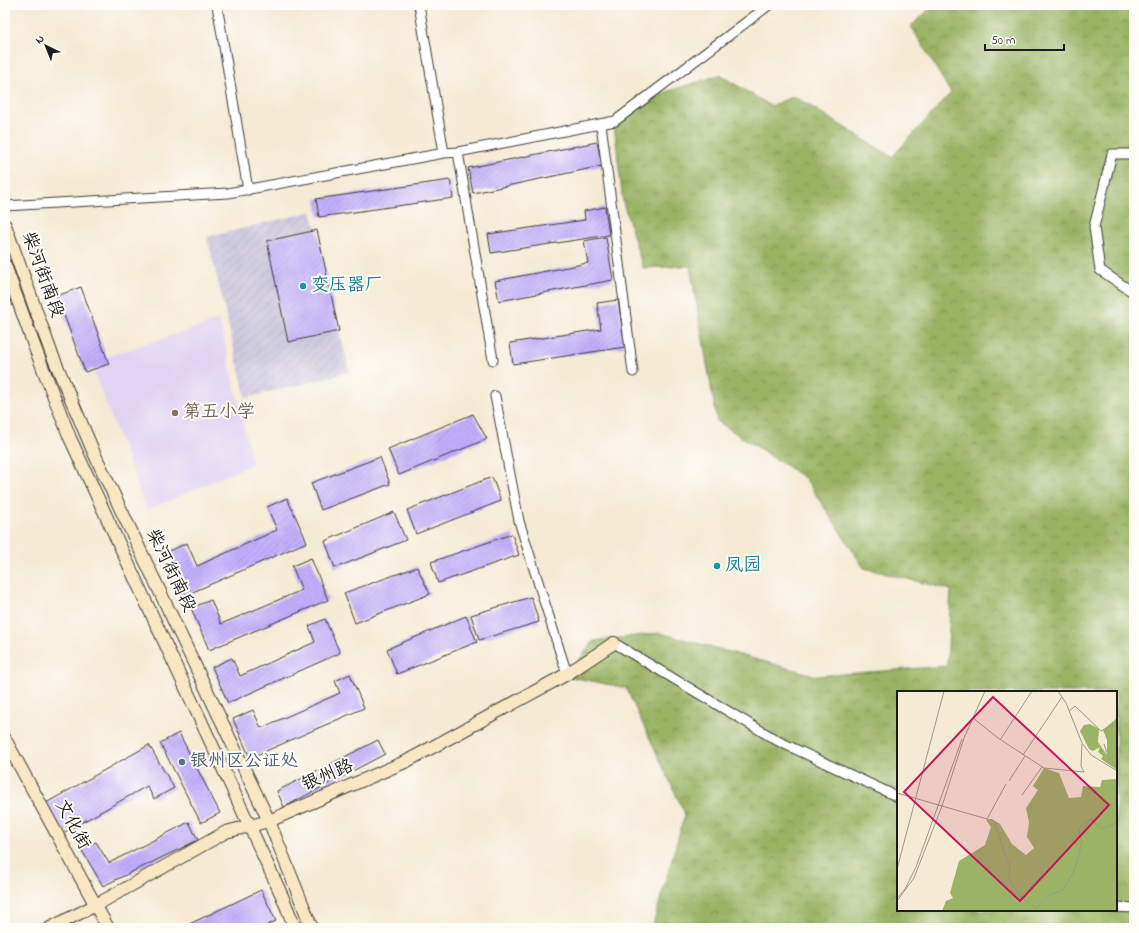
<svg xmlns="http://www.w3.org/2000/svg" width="1139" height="933" font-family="'Indie Flower','LXGW WenKai TC',sans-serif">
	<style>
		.built { fill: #e1d4f3 }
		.industrial { fill: url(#industrial-furrows) }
		.forest { fill: url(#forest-crowns); stroke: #5b6840; fill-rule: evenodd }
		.building { fill: url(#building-hatch) }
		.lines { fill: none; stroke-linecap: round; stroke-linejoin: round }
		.street-casing { stroke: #3d3b38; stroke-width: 11 }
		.secondary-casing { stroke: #3d3b38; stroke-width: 14 }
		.street { stroke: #fff; stroke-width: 9 }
		.secondary { stroke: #f9e7c3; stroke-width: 12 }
		.culture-dot { fill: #0f9aa8; stroke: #fdfcf7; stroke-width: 1.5 }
		.education-dot { fill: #8d6e63; stroke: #fdfcf7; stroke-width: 1.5 }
		.service-dot { fill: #5c6f8a; stroke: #fdfcf7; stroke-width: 1.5 }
		.labels { text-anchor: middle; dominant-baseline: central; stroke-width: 4; stroke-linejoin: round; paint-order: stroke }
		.street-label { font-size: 18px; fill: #1c1c1c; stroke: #fdfcf7 }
		.culture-label { font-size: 18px; fill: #0d838f; stroke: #fdfcf7; text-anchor: start }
		.education-label { font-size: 18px; fill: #785e54; stroke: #fdfcf7; text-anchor: start }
		.service-label { font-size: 18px; fill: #4e5e75; stroke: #fdfcf7; text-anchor: start }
		.inset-road { fill: none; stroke: #9e988a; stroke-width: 1 }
		.view { fill: #c2185b; fill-opacity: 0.15; stroke: #c2185b; stroke-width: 2 }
		.inset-edge { fill: none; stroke: #1c1c1c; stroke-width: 2 }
	</style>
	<defs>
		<pattern id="industrial-furrows" width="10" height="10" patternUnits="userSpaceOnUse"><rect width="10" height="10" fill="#c5c0da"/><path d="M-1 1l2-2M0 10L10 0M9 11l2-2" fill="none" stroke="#a9a4ba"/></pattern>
		<pattern id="forest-crowns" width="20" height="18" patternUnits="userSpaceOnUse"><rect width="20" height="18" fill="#9ab364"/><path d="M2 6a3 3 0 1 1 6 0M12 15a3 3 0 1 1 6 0" fill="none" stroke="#7d9152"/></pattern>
		<pattern id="building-hatch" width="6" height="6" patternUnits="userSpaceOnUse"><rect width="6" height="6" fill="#c0aefb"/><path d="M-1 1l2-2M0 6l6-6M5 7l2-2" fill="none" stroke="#a495d7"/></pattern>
	</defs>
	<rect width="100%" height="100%" fill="#fdfcf7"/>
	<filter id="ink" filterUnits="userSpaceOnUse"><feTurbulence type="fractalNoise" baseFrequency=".025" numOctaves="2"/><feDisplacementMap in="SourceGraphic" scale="8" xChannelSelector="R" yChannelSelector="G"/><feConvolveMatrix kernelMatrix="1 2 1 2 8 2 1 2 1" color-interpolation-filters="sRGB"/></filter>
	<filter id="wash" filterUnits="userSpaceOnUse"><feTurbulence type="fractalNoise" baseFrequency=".012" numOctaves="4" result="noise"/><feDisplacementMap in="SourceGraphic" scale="16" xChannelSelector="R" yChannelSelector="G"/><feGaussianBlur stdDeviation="0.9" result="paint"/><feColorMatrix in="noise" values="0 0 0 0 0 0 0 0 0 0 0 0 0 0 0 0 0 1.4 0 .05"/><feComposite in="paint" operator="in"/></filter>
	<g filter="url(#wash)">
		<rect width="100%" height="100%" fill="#f5ead4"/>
		<!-- built -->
		<path class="built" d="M219,320l34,144 -106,46 -57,-148z"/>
		<!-- industrial -->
		<path class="industrial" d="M311,212l6,18 22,101 11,41 -104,26 -39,-161z"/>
		<!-- forest -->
		<path class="forest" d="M934,5h200v923h-482l33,-114 -59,-126 -60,-12 28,-35 66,-8 157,43 130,-10 4,-76 -87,-22 -59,-90 -88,-57 -27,-155 -47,2 -20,-66 -9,-78 48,-31 58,-18 51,31 23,-10 98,61 59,-64 -40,-67zM898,692h218v218h-218z"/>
		<g id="blocks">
			<!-- building -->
			<path class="building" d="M597,142l5,24 -129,27 -5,-25z
				M450,180l3,18 -134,19 -3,-18z
				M605,207l4,28 -118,18 -3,-19 97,-14 -1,-9z
				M317,230l22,101 -51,11 -21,-101z
				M606,237l7,43 -114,21 -4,-20 93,-18 -4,-22z
				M81,287l28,77 -24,8 -28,-76z
				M618,300l7,47 -112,17 -3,-21 91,-14 -4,-26z
				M473,414l14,25 -88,36 -11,-26z
				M380,457l10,27 -69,26 -10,-27z
				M492,477l9,24 -85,33 -9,-24z
				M287,498l20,44 -121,53 -19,-43 20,-9 10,23 80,-36 -10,-23z
				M394,512l12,28 -71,28 -10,-27z
				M512,534l7,21 -81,28 -7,-21z
				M311,558l17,42 -119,50 -18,-42 20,-8 10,24 81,-34 -10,-24z
				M417,567l13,27 -75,29 -11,-30z
				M531,597l8,25 -60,18 -8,-25z
				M466,616l11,26 -80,32 -10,-25z
				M325,619l15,34 -112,50 -16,-36 20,-9 8,18 75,-34 -6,-16z
				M350,674l14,34 -114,50 -17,-39 20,-9 8,18 79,-35 -5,-12z
				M179,733l41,80 -19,10 -41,-80z
				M378,740l7,14 -101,53 -7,-16z
				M149,745l25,43 -20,11 -7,-13 -84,47 -17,-30z
				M189,822l9,18 -95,46 -22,-37 15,-7 13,21z
				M261,890l15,31 -15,7h-80z"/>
		</g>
	</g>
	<g filter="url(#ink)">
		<use href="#blocks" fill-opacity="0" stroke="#3d3b38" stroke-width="1"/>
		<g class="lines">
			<defs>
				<path id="street" d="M217,5l31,185
					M419,5l25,148
					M601,124l32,248
					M458,152l35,208
					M1134,154h-22l-18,73 6,43 34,23
					M5,206l223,-13 216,-40 14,-1 157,-31 154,-116
					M495,396l24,125 48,153
					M614,643l164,98 120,56
					M1116,907l18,1"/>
				<path id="secondary" d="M5,225l46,127 43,101 175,368 43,107
					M5,265l30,83 35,90 212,458 13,32
					M5,739l103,189
					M50,928l46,-23 130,-73 43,-11 138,-60 160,-87 47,-31"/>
			</defs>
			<!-- street casing -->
			<use href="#street" class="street-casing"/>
			<!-- secondary casing -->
			<use href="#secondary" class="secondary-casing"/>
			<!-- street -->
			<use href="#street" class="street"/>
			<!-- secondary -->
			<use href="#secondary" class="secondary"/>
		</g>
	</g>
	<!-- markers -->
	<g class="culture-dot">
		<circle cx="303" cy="286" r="4"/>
		<circle cx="717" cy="566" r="4"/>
	</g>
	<circle class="education-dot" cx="175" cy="413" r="4"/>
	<circle class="service-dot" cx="182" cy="762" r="4"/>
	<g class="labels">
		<!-- street labels -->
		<g class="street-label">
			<text transform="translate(42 275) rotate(70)">柴河街南段</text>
			<text transform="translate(170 571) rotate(64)">柴河街南段</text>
			<text transform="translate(328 776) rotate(-23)">银州路</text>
			<text transform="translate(72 825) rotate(61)">文化街</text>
		</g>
		<!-- culture labels -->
		<g class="culture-label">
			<text x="311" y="286">变压器厂</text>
			<text x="725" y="566">凤园</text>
		</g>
		<!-- education labels -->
		<g class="education-label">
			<text x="183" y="413">第五小学</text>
		</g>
		<!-- service labels -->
		<g class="service-label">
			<text x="190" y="762">银州区公证处</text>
		</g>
	</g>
	<!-- overview -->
	<g transform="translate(897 691)">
		<rect width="220" height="220" fill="#f5ead4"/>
		<path d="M220,27v52l-16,-11 2,-3 -5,-4 2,-5 -7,4 -4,-2 -9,-18 4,-6 6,-1 9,5 -1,13 9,13v-15l-4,-10zM147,77l15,5 10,25 12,-1 2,-11 17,1 2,-7 15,-1v132h-175l4,-10 7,-3 -3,-5 9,-32 26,-16 6,-18 -5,-7 6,-1 8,5 12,20 14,11 8,-7 -7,-11 2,-15 -3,-14 12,-18 -5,-4z" fill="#9ab364"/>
		<path class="inset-road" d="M161,0l8,12 16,40 9,12 26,16M172,20l6,-5 26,25 16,-8M76,27l25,20 46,30 40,4M103,49l32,-49M185,53l-1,22 3,6M207,53l5,15 8,7M126,64l39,-58M112,90l16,-25M0,102l97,28M125,104l20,-28M90,128l19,-35M97,130l16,47 -1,9 3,8 9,12 16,11M0,178l47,-178M0,207l8,-9 11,-22 46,-128M0,210l17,-23 28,-72 22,-68 21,-47M137,220l16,-16 13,-5 12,-21 7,-27 -3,-13 4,-5 9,-5 9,10 16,-6"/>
		<path class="view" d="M96,6l116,108 -89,96 -116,-109z"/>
		<rect width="220" height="220" class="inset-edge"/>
	</g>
	<!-- margin -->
	<rect width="1139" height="933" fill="none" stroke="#fdfcf7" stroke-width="20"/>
	<!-- north arrow -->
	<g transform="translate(46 46) rotate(317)" stroke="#fdfcf7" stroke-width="3" paint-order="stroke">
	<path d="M0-3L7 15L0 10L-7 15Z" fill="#1c1c1c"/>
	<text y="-6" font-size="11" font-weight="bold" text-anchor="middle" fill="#1c1c1c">N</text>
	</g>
	<!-- scale -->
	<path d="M985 44v6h79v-6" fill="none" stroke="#1c1c1c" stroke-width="2"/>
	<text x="991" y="44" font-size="12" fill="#1c1c1c" stroke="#fdfcf7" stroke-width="3" paint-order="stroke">50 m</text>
</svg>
